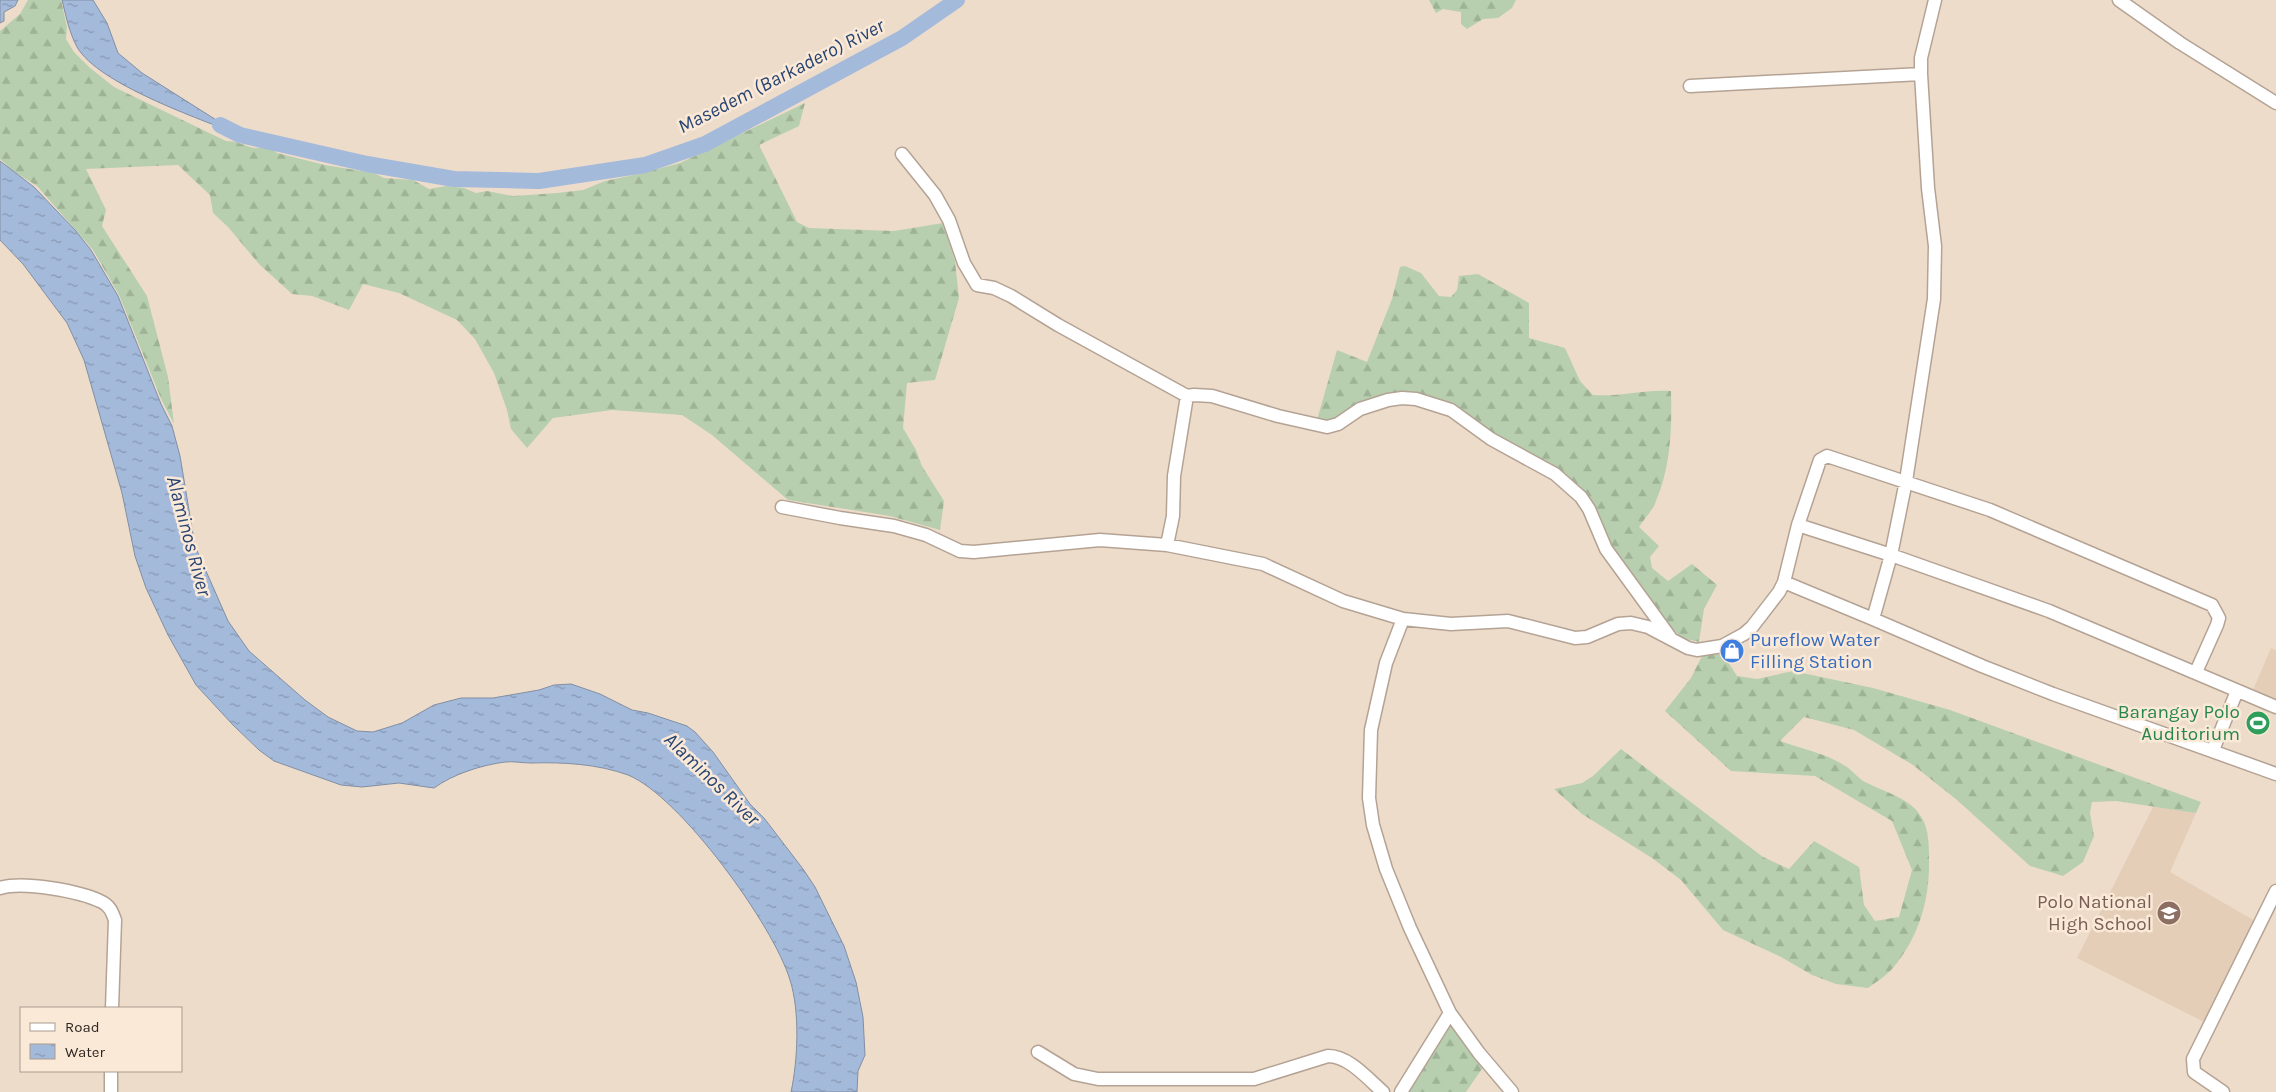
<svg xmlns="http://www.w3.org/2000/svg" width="2276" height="1092" font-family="Karla,sans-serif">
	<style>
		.built { fill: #e4ceb8 }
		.forest { fill: url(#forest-firs) }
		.water { fill: url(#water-ripples); stroke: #818ea3 }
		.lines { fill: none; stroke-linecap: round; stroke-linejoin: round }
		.river { stroke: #a4badb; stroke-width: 16 }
		.minor-casing { stroke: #b4a394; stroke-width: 15 }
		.minor { stroke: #fff; stroke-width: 12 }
		.labels { text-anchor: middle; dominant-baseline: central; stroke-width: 5; stroke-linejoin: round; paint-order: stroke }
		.shop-label { font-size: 19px; fill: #366cbe; stroke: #fbe9d8; text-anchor: start }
		.leisure-label { font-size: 19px; fill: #27864d; stroke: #fbe9d8; text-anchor: end }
		.education-label { font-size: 19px; fill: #785e54; stroke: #fbe9d8; text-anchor: end }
		.water-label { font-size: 20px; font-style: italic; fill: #294572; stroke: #fbe9d8 }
	</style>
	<defs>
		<pattern id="forest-firs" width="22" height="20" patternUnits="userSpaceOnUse" patternTransform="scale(1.25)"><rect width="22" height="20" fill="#b7cfaf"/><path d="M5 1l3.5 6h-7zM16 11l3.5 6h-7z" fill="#9eb296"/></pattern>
		<pattern id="water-ripples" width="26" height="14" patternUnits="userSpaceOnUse" patternTransform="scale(1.25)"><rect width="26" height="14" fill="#a4badb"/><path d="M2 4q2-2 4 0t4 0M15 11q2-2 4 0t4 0" fill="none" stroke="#8697b1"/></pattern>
	</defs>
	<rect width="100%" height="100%" fill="#eedccb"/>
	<!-- built -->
	<path class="built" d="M2271,648l5,2v49l-23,-9z
		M2154,805l42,8 -26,59 87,50 -51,101 -129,-65z"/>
	<!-- forest -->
	<path class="forest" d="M28,0h33l6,27 -1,12 8,13 15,15 25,20 112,54c10,0 15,3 24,6 10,4 16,-5 27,6l48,12 49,8 10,5 29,2 16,9 17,-3 18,2 12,5 11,-2 26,5 44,-3 26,-3 22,-9 38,-8 37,-10 125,-60 -6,23 -40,19 38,77 12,6 85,3 49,-8 12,38 4,37 -24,82 -28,3 -4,45 13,22 6,16 22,35 -4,29 -50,-14 -102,-16 -76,-65 -30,-20 -70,-5 -59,8 -26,30 -16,-19 -4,-19 -13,-37 -19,-34 -18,-19 -58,-27 -36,-9 -14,26 -37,-14 -20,-2 -33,-30 -31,-37 -15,-14 -3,-18 -32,-30 -92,4 20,41 -4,16 45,70 21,81 6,47 -12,-23 -43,-106 -26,-45 -56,-64 -24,-15 -13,-12v-128l20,-17z
		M1429,0h87l-4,8 -14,10 -15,1 -16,10 -6,-5v-12l-18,-3 -7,4z
		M1405,266l16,7 18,23 12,1 6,-7 2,-14 19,-2 51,29v35l36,10 15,33 13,14c27,2 52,-6 78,-4 1,37 0,75 -15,110 -3,9 -12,18 -17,26l20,19 -9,11 2,11 16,13 24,-17 25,21 -13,24 -5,33 -17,-4 -14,-14 -59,-79 -15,-37 -87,-65 -70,-43 -27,-9 -25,3 -27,9 -29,20 -12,-3 20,-70 30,12 25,-63 8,-32z
		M1721,651l16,25 20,3 36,-8 80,17 77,22 251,92 -5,11 -80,-12 -24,1 -2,11 4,23 -11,26 -20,14 -33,-10 -73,-66 -44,-35 -59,-35 -50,-13 -24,24c23,8 48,13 67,26 7,5 11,11 18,15 19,10 46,16 57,36 7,12 7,29 7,41 1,40 -10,79 -37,110 -6,7 -16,13 -24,19l-32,-4 -24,-9 -31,-18 -58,-27 -42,-50 -29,-22 -70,-44 -28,-25 28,-6 11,-7 28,-27 142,108 26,12 25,-28 45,26 5,38 11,16 24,-4 13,-47 -20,-49 -77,-45 -84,-5 -66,-60 26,-33 12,-24z
		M1450,1018l34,48 -18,26h-60z"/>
	<!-- water -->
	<path class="water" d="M0,0h18l-3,6 -11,6v9l-4,2z
		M62,0h31l14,23 11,30 24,20 98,62c-40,-16 -142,-51 -163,-88 -8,-15 -11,-31 -15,-47z
		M0,161l34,26 41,43 16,20 27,46 43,108 11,22 8,30 15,90 33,75 21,30 56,49 23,17 29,14 16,1 29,-9 32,-18 27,-7h32l46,-8 15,-5 17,-1 29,10 32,16 16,3 39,13 8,6 18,20 37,52 14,14 39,51 12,18 29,59 12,36 7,35 2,38 -7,16 -1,21h-66c7,-32 9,-81 -1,-112 -16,-54 -110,-184 -162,-205 -30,-11 -65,-13 -97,-12 -8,0 -18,-2 -26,-1 -23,3 -52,12 -71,26l-35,-5 -37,4 -21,-2 -67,-24 -15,-11 -26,-25 -37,-40 -28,-50 -22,-47 -11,-32 -13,-63 -38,-133 -17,-37 -44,-59 -23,-24z"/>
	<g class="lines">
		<!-- river -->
		<path class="river" d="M220,125l20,10 57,13 70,16 87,15 85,2 106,-16 60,-21 197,-106 55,-38"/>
		<defs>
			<path id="minor" d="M1935,0l-14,58v16l7,114 7,58 -1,53 -28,182 -15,74 -18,64 109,47 71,28 223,80
				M2119,0l61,43 96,60
				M1690,86l231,-12
				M902,154l33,41 14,25 15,43 13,22 17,3 17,8 47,29 129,71 -13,80 -1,40 -6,29
				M1187,396l7,-1 18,1 66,20 49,11 11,-3 22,-15 28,-9 14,-2 14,1 35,11 40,29 64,35 26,23 8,12 17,40 64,88
				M782,507l58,11 54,8 32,9 34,16 14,1 126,-12 67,5 96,19 80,37 60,18 48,5 57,-3 67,17 12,-1 31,-13 13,-1 17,4 40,21 9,2 25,-4 22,-12 8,-7 27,-35 5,-10 14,-57 93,30 158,56 227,96
				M1798,525l22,-65 7,-4 163,54 222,95 7,13 -2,7 -21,47
				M1784,582l89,37
				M1403,619l-17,44 -15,67 -2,68 4,27 13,44 24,59 40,85 29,40 33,39
				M2213,750l24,-59
				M0,888c23,-7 80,3 102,14 8,4 10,10 13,18l-3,88
				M1038,1052l36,22 24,5h156l74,-23c21,0 40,23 55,36
				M111,1092v-21
				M1401,1092l49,-79
				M2223,1092l-29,-20 -1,-13 83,-168"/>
		</defs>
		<!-- minor casing -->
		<use href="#minor" class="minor-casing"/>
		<!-- minor -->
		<use href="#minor" class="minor"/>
	</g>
	<!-- icons -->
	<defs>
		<symbol id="shop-disc" viewBox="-11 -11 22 22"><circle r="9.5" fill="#3f7fe0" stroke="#fbe9d8"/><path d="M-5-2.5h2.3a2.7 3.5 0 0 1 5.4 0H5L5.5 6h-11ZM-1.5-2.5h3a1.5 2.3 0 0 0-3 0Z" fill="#fff"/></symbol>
		<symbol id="stadium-disc" viewBox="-11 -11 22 22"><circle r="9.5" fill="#2e9e5b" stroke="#fbe9d8"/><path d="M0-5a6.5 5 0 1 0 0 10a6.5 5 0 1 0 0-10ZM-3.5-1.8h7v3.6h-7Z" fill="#fff"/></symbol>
		<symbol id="school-disc" viewBox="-11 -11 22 22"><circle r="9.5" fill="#8d6e63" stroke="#fbe9d8"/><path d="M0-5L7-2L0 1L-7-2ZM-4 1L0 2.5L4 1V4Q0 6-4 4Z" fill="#fff"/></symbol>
	</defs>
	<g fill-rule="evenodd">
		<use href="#shop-disc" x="1718" y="637" width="28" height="28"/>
		<use href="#stadium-disc" x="2244" y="709" width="28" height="28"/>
		<use href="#school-disc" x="2155" y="899" width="28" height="28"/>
	</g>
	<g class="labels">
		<!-- shop labels -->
		<g class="shop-label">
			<text x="1750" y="640">Pureflow Water<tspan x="1750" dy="22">Filling Station</tspan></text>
		</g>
		<!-- leisure labels -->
		<g class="leisure-label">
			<text x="2240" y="712">Barangay Polo<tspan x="2240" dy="22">Auditorium</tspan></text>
		</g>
		<!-- education labels -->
		<g class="education-label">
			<text x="2152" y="902">Polo National<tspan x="2152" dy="22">High School</tspan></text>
		</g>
		<!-- water labels -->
		<g class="water-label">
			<text transform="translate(781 76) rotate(-27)">Masedem (Barkadero) River</text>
			<text transform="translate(189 536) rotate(75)">Alaminos River</text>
			<text transform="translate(712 779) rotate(44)">Alaminos River</text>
		</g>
	</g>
	<!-- legend -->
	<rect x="20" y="1007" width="162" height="65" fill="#fbe9d8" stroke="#a99b8f"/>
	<rect x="30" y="1023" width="25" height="8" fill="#ffffff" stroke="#a99b8f"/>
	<text x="65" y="1032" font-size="15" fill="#2e2721">Road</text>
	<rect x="30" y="1044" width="25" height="15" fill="url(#water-ripples)" stroke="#a99b8f"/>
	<text x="65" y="1057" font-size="15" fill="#2e2721">Water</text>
</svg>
